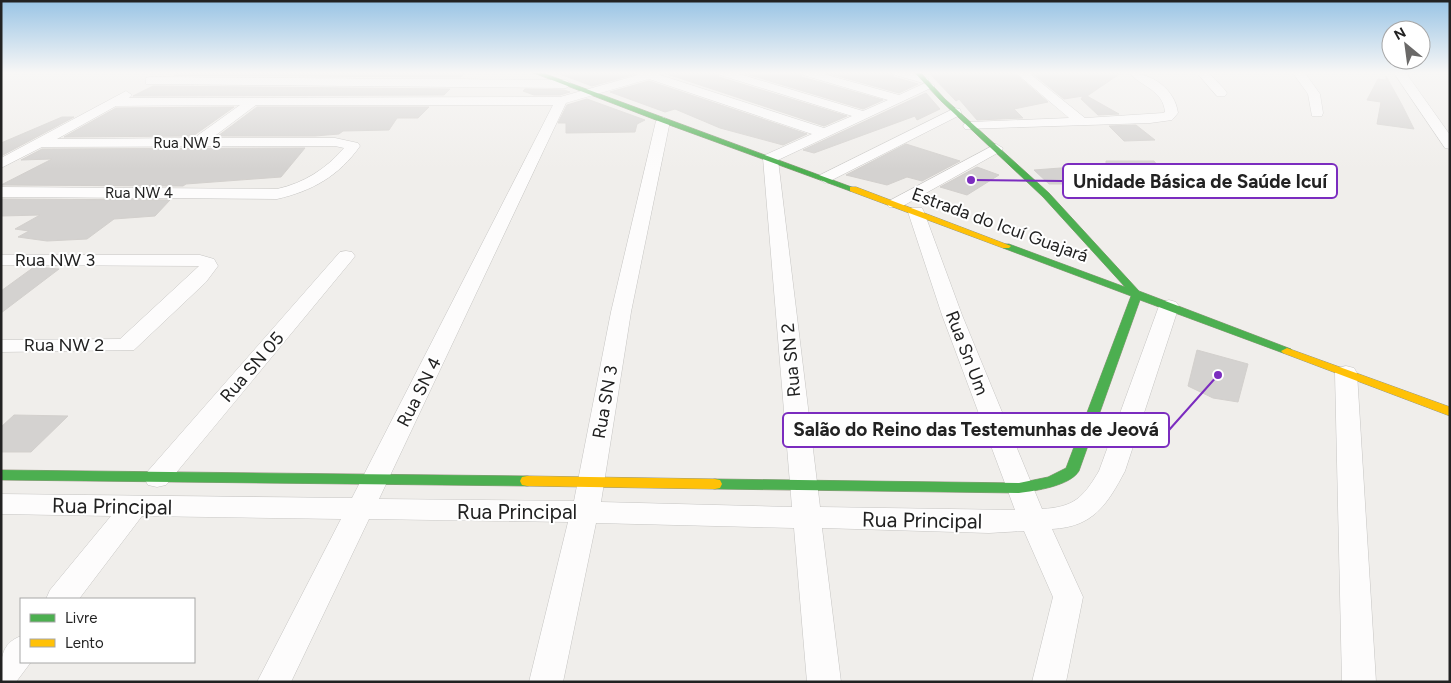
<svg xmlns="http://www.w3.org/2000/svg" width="1451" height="683" font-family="Figtree,sans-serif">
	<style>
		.building { fill: #d4d2d0; stroke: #d3d0cd }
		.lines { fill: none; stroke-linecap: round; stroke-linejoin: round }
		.street-casing { stroke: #c6c5c3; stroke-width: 1 }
		.fast-casing { stroke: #989984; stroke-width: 1 }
		.slow-casing { stroke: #989984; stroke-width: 1 }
		.street { fill: #fdfcfc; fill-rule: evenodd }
		.fast { fill: #4caf50; fill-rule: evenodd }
		.slow { fill: #ffc107; fill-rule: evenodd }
		.labels { text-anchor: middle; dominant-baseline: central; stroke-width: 4; stroke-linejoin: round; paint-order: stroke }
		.far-street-label { font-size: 15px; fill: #222; stroke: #fff }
		.street-label { font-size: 18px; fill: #222; stroke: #fff }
		.near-street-label { font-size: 21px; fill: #222; stroke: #fff }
		.leader { fill: none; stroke: #7b2cbf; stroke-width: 2 }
		.callout-dot { fill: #7b2cbf; stroke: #fff; stroke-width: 2 }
		.callout { fill: #fff; stroke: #7b2cbf; stroke-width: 2 }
		.callout-label { font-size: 19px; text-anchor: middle; font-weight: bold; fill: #222 }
	</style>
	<rect width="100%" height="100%" fill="#f0eeeb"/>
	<!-- building -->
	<path class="building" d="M178,73h287l-4,4 -287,-2z
		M557,73h78v1l-43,12z
		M664,73h52l3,4 128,39 -23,10z
		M743,73l30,2 26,-2 3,4 81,23 -20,9z
		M827,73h64l3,4 24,7 -19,9z
		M929,73h85l34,29 -34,7 9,9 -46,2 -18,-21 -3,2z
		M1032,73h89l-34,23 32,18 -21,1 -17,-16 2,-3 -19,3z
		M1386,76l16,29 12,24 -37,-5 4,-22 -14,-2 11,-21 8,1z
		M649,81l158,53 -24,11 -63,-17 -45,-19 -10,3 -55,-20z
		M153,86l297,3 -6,6 -311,1z
		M525,89l39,1 6,2 -10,3h-26l-11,-4z
		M926,93l14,16 -23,11 -2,-4 -101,37 -11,-3z
		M587,99l58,21 -8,4 -2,8 -69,1v-10h-8l9,-18z
		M234,107l-41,29 -129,1 52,-29z
		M257,107h172l-11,11h-21l-8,12 -46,1 -4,3 -24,2h-97z
		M62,117h12l-73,39v-13z
		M1136,125l19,15 -31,1 -15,-15z
		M906,144l54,17 -38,20 -15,-4 -20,8 -41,-10z
		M305,148l-24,29 -95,7 -3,2 -182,-1 51,-26 -31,1 21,-11z
		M1106,161h48l14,18 -62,-3z
		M977,167l22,8 -32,20 -27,-8z
		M1074,167l11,17h-36l-15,-14z
		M1,199l169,1 -15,16 -41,3 -27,20 -40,2 -29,-4 11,-6 -14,-2 25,-14 -39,1z
		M34,267l25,2 -58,44v-22z
		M1197,350l51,14 -10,38 -25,-4 -25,-12z
		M14,415l54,1 -37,36h-30v-25z"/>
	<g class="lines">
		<defs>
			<path id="street" d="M637,73h25l-2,2 164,53 28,-12 -132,-41 -2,-2h18l127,38 25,-11 -85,-25 -2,-2h19l79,22 26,-12 4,-1 6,4 -157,74 42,347 195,3 -73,-195 -34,-103 2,-4h12l2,4 38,103 80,194c32,-2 41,-11 57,-38l60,-165 3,-4 7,-2 7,2 3,4 -54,165c-18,34 -32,56 -73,58l31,68 -17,85h-34l21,-85 -29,-66 -35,2 -167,-5 19,154h-34l-13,-154 -198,-5 -33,159h-34l39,-160 -199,-3 -78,163h-34l84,-163 -199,-3 -63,83h-33l4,-9 61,-74 -110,-2v-20l351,4 201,-393h-297l-44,33h123l23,5 2,3c-21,30 -48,45 -83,53l-276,-2v-10l276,2c27,-6 49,-20 67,-41l-9,-2 -293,1 -41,21v-10l125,-67 6,4 -3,3 431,-1 78,-22zM649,79l163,55 -47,21 -2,3 29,349 -191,-5 30,-190 39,-191 -7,-4 -7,4 -45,191 -37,189 -195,-2 187,-396zM240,105l-46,33 -137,1 59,-33z
				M893,73h20l16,6 -6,4 -28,-8z
				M1016,73h13l56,45 78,-5 2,-1c-2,-22 -23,-25 -36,-39 23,0 46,16 49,40l-6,7 -22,3 -185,6 -2,-3 2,-3 5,-1 99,-4z
				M1197,73h12l16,17 2,3 -2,3h-8z
				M1293,73h12l15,21 3,19 -1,3h-10l-4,-22z
				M1394,73h12l44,62v14l-5,-1z
				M150,77l416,3 6,4 -6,4 -420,-4v-6z
				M955,108l5,1 1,3 -1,3 -130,66 -5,2 -8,-5 3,-3z
				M996,144l7,4 -2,3 -100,56h-12l-2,-3 2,-3z
				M346,251l6,1 3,4 -3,4 -186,225 -9,2 -9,-2 -4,-7 4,-7 192,-219z
				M1,255h199l14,4 4,7 -12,16 -72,68 -133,2v-12l119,-1 79,-73 -198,-1z
				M1346,366l8,2 3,5 19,309h-34l-7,-309 3,-5z
				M21,636v26h10l-15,20h-15c0,-23 -1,-38 20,-46z"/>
			<path id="fast" d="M534,73h9l314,116 -4,2h-3l-189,-69z
				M915,73h6l24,26 104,94 90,98 152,58 2,2 -2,2h-8l-143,-53 -61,171c-9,15 -44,20 -60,22l-304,-4 -5,-1 -2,-4 2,-4 5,-1 304,4 29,-6 18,-9 65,-172 -128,-48v-4h6l116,43 -82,-90 -102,-96z
				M1,470l526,6 5,1 2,4 -2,4 -5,1 -526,-6z"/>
			<path id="slow" d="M850,187h6l155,59 -2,2h-6l-153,-57z
				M1287,348l163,59v9l-167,-63 -2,-2z
				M527,476l188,3 5,1 2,4 -2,4 -5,1 -188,-3 -5,-1 -2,-4 2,-4z"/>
		</defs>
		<!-- street casing -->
		<use href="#street" class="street-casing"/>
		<!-- fast casing -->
		<use href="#fast" class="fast-casing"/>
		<!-- slow casing -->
		<use href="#slow" class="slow-casing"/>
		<!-- street -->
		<use href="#street" class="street"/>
		<!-- fast -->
		<use href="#fast" class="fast"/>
		<!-- slow -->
		<use href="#slow" class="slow"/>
	</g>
	<!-- sky -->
	<linearGradient id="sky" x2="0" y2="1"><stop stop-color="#99c4e5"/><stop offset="0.43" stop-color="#f8f7f6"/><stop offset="1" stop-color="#f8f7f6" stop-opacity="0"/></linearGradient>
	<rect width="1451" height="169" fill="url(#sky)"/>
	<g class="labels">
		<!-- far-street labels -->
		<g class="far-street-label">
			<text x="187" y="143">Rua NW 5</text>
			<text x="139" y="193">Rua NW 4</text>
		</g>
		<!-- street labels -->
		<g class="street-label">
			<text transform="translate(1000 225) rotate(20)">Estrada do Icuí Guajará</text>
			<text x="55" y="260">Rua NW 3</text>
			<text x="64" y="345">Rua NW 2</text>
			<text transform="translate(967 353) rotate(69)">Rua Sn Um</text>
			<text transform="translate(791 360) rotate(-95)">Rua SN 2</text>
			<text transform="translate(252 367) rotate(-49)">Rua SN 05</text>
			<text transform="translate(419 392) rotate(-63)">Rua SN 4</text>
			<text transform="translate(605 402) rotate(-80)">Rua SN 3</text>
		</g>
		<!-- near-street labels -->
		<g class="near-street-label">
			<text transform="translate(112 506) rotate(1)">Rua Principal</text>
			<text x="517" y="511">Rua Principal</text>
			<text transform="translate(922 520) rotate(1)">Rua Principal</text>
		</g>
	</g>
	<!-- callouts -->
	<path class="leader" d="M971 180L1063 181M1218 375L1169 430"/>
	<g class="callout-dot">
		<circle cx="971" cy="180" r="5"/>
		<circle cx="1218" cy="375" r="5"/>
	</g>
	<g class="callout">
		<rect x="1063" y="164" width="274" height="34" rx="5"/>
		<rect x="783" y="413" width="386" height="34" rx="5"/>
	</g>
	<g class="callout-label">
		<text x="1200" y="188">Unidade Básica de Saúde Icuí</text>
		<text x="976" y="436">Salão do Reino das Testemunhas de Jeová</text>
	</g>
	<!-- border -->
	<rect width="1451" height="683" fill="none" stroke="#222222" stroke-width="5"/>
	<!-- legend -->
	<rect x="20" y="598" width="175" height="65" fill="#ffffff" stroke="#a7a7a7"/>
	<rect x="30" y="614" width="25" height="8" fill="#4caf50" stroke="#a7a7a7"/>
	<text x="65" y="623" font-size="15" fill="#222222">Livre</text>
	<rect x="30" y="639" width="25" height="8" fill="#ffc107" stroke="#a7a7a7"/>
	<text x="65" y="648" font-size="15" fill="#222222">Lento</text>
	<!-- north arrow -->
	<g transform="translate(1406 45) rotate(331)"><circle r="24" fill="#ffffff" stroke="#a7a7a7"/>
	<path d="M0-4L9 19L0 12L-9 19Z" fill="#6a6968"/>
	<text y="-8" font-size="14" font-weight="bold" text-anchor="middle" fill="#222222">N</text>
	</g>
</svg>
